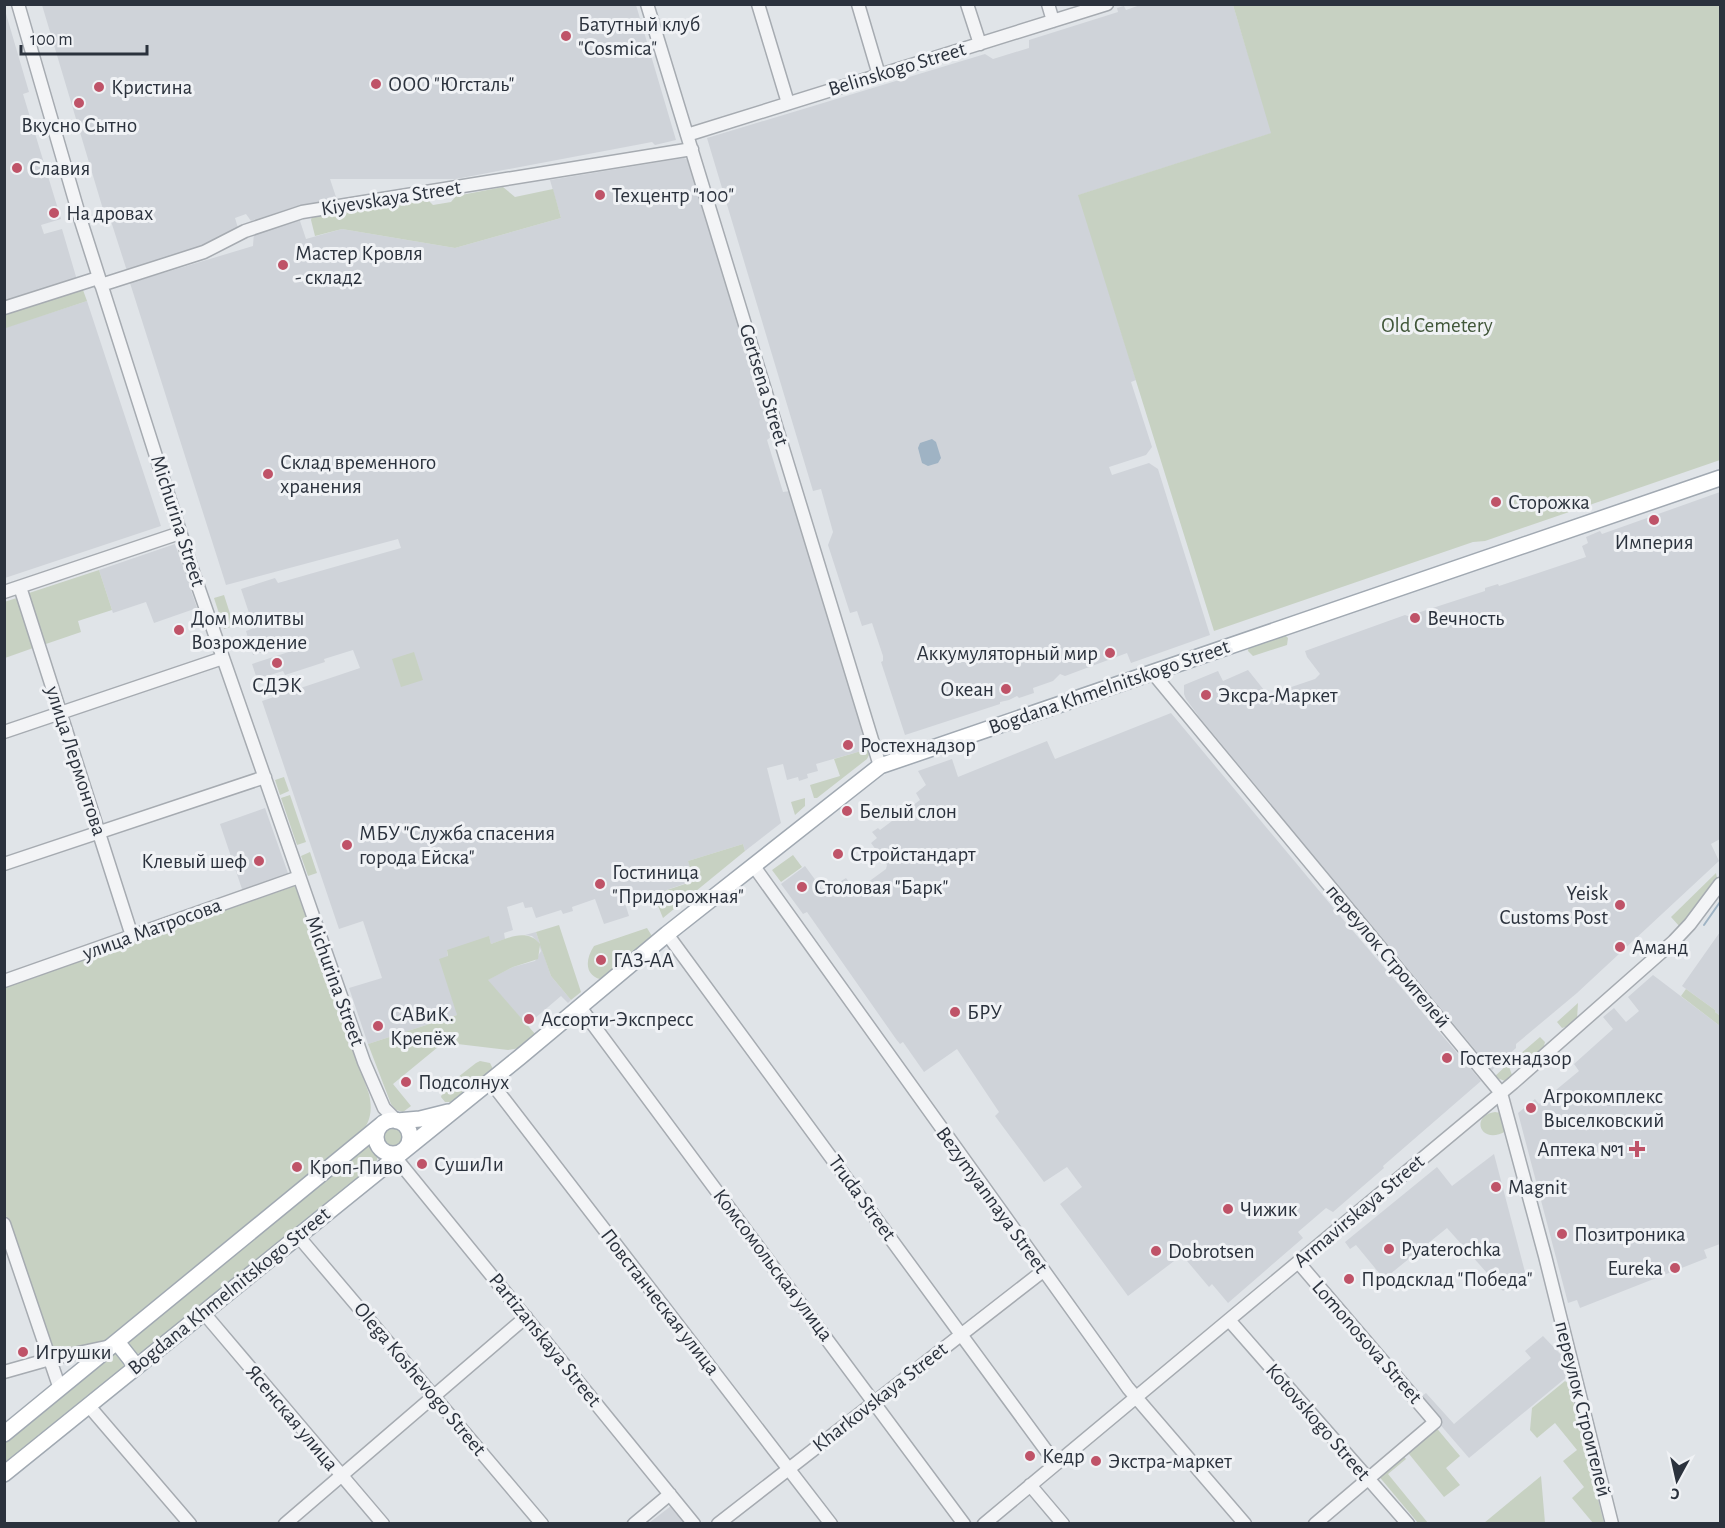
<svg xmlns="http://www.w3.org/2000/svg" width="1725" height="1528" font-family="'Alegreya Sans',sans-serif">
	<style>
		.built { fill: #cfd3d9 }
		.green { fill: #c7d1c2 }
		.water { fill: #9fb3c4 }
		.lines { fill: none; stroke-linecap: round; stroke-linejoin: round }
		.stream { stroke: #9fb3c4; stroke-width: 2 }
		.minor-casing { stroke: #a6abb1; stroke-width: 15 }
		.major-casing { stroke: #a1a9b2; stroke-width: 18 }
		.minor { stroke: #f3f4f6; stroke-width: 12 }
		.major { stroke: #fff; stroke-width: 15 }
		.rail { stroke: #7c848f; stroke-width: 2; stroke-dasharray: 3 6; stroke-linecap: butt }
		.poi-dot { fill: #bf5368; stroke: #f0f2f5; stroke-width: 2 }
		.labels { text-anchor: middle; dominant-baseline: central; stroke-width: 6; stroke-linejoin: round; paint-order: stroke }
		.poi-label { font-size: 21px; fill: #2b323d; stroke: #f0f2f5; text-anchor: start }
		.street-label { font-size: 21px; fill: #2b323d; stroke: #f0f2f5 }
		.park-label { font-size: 21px; fill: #41573a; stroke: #f0f2f5 }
	</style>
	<rect width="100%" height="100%" fill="#e0e4e8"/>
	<!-- built -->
	<path class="built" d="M1143,4l90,1 39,128 -193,62 57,185 -5,2 21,65 -6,8 -37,12 3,8 37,-12 9,6 52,166 -79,28 -4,-10 -62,23 -5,-2 -7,7 -20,7 1,5 -15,5 -2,-2 -8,4 -9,2v2l-95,31 -24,-73 2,-1v-5l-11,-33 -10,3 -5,-15 -7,2 -1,-3 -21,-65 5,-13 -12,-43 -8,2 -106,-353 278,-84 8,5 36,-11v-8l89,-28 -1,-4 7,-2 2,4z
		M42,5h594l40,135 -21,5 -3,-3 -196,37h-126l7,21 -43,7 -43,14 -5,-7 -11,4 3,10 -24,14 -87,29 -18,-56 -4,1z
		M4,7l25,85 -6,2 38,125 -20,6 3,9 18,-5 15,51 -73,24z
		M684,158l4,2 84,276 -5,4 16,52 7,-1 78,258 -52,15 2,7 -11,3 1,4 -9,3 -1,-4 -11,3 -4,-16 -16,4 14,55 -36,28 -2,-7 -55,17 7,19 -37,13 -6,-2 -28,9 5,16 -25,8 -9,-25 -23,8 1,4 -10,3 -2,-4 -25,8 -4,-11 -7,1 -2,-6 -16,5 6,23 -9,3 1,6 -14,5 -2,-7 -42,14 10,64 -89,29 -19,-56 33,-10 -19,-57 -24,8 -77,-228 98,-33 -7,-18 -29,9 1,3 -40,13 -2,-4 -26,8 -5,-15 52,-17 -3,-8 -48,16 -7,-24 8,-3 -13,-39 34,-11 3,5 123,-35 -3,-9 -172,46 -96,-302 123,-37 1,-14 45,-14 7,21 36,-10 113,19 106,-30 -11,-38z
		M87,301l74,225 -156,52 -1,-250z
		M1720,492v347l-9,5 8,17 -142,132 -61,51v4l-24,22 -292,-352 -14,-19 -2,-5v-9l34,-14 5,10 25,-11 20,25 47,-16 5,-5 -13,-17 -2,-6 100,-36 3,1 77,-25v-3l13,-4 1,2 87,-29 -4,-11 6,-3 -2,-6 14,-6 2,3z
		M175,544l22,64 -43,15 -8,-21 -33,11 -14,-43z
		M1171,713l170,204 140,164 -98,85 1,2 -51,44 -7,-4 -28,24 5,6 -75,65 -16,-19 -3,3 -27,-32 -54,41 -68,-92 22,-17 -15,-20 -23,15 -49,-66 4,-4 -42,-63 -33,23 -21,-30 -3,2 -4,-5 -89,-127 -4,2 -22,-30 24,-18 17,23 8,-6h8l8,-5 6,8 8,2 26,-19 1,-4 -16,-22 6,-5 -5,-6 6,-4 2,2 40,-30 -4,-7 10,-8 -8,-14 34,-12 6,18 89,-36 8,18z
		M265,808l24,68 -46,16 -23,-68z
		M536,932l15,44 20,24 -3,3 -7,-7 -34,29 -40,-45 26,-13 22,-6 6,-10 -3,-9 -6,-6 -7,-1z
		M1720,932v82l-1,1 -5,-4 1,-1 -33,-24z
		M1653,975l67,51v218l-16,6 3,8 -127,50 -3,-8 -9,3 -50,-190 17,-14 4,5 40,-33 -5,-7 39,-35 -10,-12 11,-9 12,14 13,-11 -11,-14z
		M1494,1154l31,118 -22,19 -56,-63 -63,51 -28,-34 -6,4 -5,-7 92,-75 15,19z
		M1543,1336l21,22 4,18 -99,82 -51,-59 8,-6 28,31 77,-66 -6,-7z
		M671,1506l14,17h-36z"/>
	<!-- green -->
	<path class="green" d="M1233,5h487v455l-235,81 -12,1 -259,89 -136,-436 193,-62z
		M503,187l12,10 38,-8 8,29 -106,30 -113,-19 -27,7 -4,-16 1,-4 114,-18 7,7 18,-3 5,-6z
		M79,288l4,2 4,11 -81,27 -2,-15z
		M99,570l13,40 -34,11 3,11 -38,13 -17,-51z
		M224,595l10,31 -10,3 -10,-31z
		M20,597l16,50 -31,11 -1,-56z
		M1284,634l4,4 -1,7 -34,11 -5,-5 1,-6z
		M414,652l9,28 -22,7 -9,-28z
		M868,749l1,6 -2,4 -50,39h-3l-4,-13 30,-9 -6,-17z
		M284,777l5,14 -9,4 -5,-15z
		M290,795l16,47 -9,3 -16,-47z
		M805,798v8l-10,9 -4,-13z
		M743,844l2,7 -82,67 -11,-27 6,2 36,-12 -6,-20z
		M310,852l7,21 -9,3 -7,-20z
		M793,855l9,12 -21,15 -9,-12z
		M1716,873l1,5 -3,6 -34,43 -9,-10z
		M295,886l74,208c8,34 -13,43 -36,63l-4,1 -102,88 -10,3 -58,47 -6,8 -47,39 -50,11 -5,-5 -46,-136 -1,-226z
		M559,925l22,67 -10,8 -20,-24 -11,-31 -2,14 -25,8 -25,13 48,55 -16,13 -12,2 -59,-7 -11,4 -45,37 18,22 -8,6 -7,-2 -5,-6 -23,-60 89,-29 -18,-56 9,-3 -1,-6 42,-14 2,8c17,-6 36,-16 49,0l-4,-12z
		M647,928l8,13 -50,39c-20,-2 -21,-19 -11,-34z
		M1686,989l29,21v2l4,3 1,-1v12l-39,-30z
		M1578,1003l-1,16 -8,7 -7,2 -5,-6z
		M1540,1037l5,5 -2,8 -23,20 -8,-9z
		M480,1061l10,2 3,6 -42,33h-6l-4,-5 3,-9 32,-25z
		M1508,1064l4,11 -7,6 -11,-4z
		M1495,1112l6,1 5,18c-25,15 -37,-15 -11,-19z
		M381 1137a11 11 0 1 1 22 0a11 11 0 1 1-22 0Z
		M366,1145l6,2 6,8 -2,9 -4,5 -231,184 -5,1 -8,-9v-3z
		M114,1352l4,1 7,11v2l-120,99v-23z
		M1565,1381l4,3 35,139h-11l-21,-25 12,-11 -21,-26 14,-11 -22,-27 -18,15 -7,-8 2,-22z
		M1434,1425l26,31 -14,12 14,17 -16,12 -39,-48z
		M1401,1453l5,6 -18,15 40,49h-10l-41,-49z
		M1541,1476l4,47h-61z"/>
	<!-- water -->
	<path class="water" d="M932,439l4,3 5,16 -3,5 -10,3 -6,-3 -4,-15 2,-5z"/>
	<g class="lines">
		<!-- stream -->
		<path class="stream" d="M1704,925l16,-23"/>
		<defs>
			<path id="minor" d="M18,4l62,214 112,351 172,493 20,46 13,13
				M647,4l233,762
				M758,4l30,99
				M858,4l21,71
				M967,4l13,40
				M1048,4l5,17
				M687,135l420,-131
				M101,285l103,-33 41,-21 57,-19 390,-63
				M4,308l94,-30
				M20,587l112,349
				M4,592l176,-59
				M1152,672l349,421 44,163 67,268
				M4,732l219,-74
				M4,864l261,-87
				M753,865l375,523 117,136
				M667,934l389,530
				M4,981l295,-104
				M580,1007l384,517
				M490,1081l341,443
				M395,1157l299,367
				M4,1224l56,165
				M298,1236l244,288
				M1298,1262l137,160 -120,102
				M203,1312l180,212
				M1229,1320l179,204
				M4,1372l46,-13 61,-13
				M88,1405l102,119
				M1030,1485l33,39
				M285,1524l241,-207
				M634,1524l36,-30
				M718,1524l325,-253
				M984,1524l529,-441 161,-142 16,-17 30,-40"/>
			<path id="major" d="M376 1137a17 17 0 1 1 34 0a17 17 0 1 1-34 0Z
				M397,1121l23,-2 28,-7
				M117,1342l19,24
				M4,1434l377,-309
				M4,1474l516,-417 147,-123 213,-168 840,-288"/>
		</defs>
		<!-- minor casing -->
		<use href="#minor" class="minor-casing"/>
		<!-- major casing -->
		<use href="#major" class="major-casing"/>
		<!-- minor -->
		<use href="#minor" class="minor"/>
		<!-- major -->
		<use href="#major" class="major"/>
		<!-- rail -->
		<path class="rail" d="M4,252h2"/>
	</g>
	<!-- markers -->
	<g class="poi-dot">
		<circle cx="566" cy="36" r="6"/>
		<circle cx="376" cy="84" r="6"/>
		<circle cx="99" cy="87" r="6"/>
		<circle cx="79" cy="103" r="6"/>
		<circle cx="17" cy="168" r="6"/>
		<circle cx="600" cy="195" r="6"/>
		<circle cx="54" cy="213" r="6"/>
		<circle cx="283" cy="265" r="6"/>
		<circle cx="268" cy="474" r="6"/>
		<circle cx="1496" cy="502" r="6"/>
		<circle cx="1654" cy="520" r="6"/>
		<circle cx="1415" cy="618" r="6"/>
		<circle cx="179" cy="630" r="6"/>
		<circle cx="1110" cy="653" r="6"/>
		<circle cx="277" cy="663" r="6"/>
		<circle cx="1006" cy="689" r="6"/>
		<circle cx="1206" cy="695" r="6"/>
		<circle cx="848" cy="745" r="6"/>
		<circle cx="847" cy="811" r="6"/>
		<circle cx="347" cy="845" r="6"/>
		<circle cx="838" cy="854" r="6"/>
		<circle cx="259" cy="861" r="6"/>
		<circle cx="600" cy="884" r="6"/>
		<circle cx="802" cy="887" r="6"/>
		<circle cx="1620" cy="905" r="6"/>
		<circle cx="1620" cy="947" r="6"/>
		<circle cx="601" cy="960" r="6"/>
		<circle cx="955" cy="1012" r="6"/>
		<circle cx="529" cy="1019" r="6"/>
		<circle cx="378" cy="1026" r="6"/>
		<circle cx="1447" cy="1058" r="6"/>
		<circle cx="406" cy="1082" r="6"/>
		<circle cx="1531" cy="1108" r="6"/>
		<path d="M1634 1140h6v6h6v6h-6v6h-6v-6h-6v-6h6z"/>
		<circle cx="422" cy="1164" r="6"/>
		<circle cx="297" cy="1167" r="6"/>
		<circle cx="1496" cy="1187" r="6"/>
		<circle cx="1228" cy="1209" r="6"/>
		<circle cx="1562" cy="1234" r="6"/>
		<circle cx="1389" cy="1249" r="6"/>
		<circle cx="1156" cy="1251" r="6"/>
		<circle cx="1675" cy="1268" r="6"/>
		<circle cx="1349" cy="1279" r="6"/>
		<circle cx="23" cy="1352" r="6"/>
		<circle cx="1030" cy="1456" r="6"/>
		<circle cx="1096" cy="1461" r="6"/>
	</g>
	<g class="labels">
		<!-- poi labels -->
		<g class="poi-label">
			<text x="578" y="24">Батутный клуб<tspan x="578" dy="24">"Cosmica"</tspan></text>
			<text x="388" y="84">ООО "Югсталь"</text>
			<text x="111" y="87">Кристина</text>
			<text x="79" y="125" text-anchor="middle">Вкусно Сытно</text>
			<text x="29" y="168">Славия</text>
			<text x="612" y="195">Техцентр "100"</text>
			<text x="66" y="213">На дровах</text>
			<text x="295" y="253">Мастер Кровля<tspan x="295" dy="24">- склад2</tspan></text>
			<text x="280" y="462">Склад временного<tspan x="280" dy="24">хранения</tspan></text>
			<text x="1508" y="502">Сторожка</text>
			<text x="1654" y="542" text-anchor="middle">Империя</text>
			<text x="191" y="618">Дом молитвы<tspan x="191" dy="24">Возрождение</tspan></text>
			<text x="1427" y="618">Вечность</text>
			<text x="1098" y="653" text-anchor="end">Аккумуляторный мир</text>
			<text x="277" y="685" text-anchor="middle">СДЭК</text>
			<text x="994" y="689" text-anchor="end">Океан</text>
			<text x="1218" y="695">Эксра-Маркет</text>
			<text x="860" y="745">Ростехнадзор</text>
			<text x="859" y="811">Белый слон</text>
			<text x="359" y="833">МБУ "Служба спасения<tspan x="359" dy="24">города Ейска"</tspan></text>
			<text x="850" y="854">Стройстандарт</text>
			<text x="247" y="861" text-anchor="end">Клевый шеф</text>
			<text x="612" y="872">Гостиница<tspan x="612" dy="24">"Придорожная"</tspan></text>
			<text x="814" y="887">Столовая "Барк"</text>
			<text x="1608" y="893" text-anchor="end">Yeisk<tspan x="1608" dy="24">Customs Post</tspan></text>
			<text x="1632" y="947">Аманд</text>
			<text x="613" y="960">ГАЗ-АА</text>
			<text x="967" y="1012">БРУ</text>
			<text x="390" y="1014">САВиК.<tspan x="390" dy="24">Крепёж</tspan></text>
			<text x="541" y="1019">Ассорти-Экспресс</text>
			<text x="1459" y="1058">Гостехнадзор</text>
			<text x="418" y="1082">Подсолнух</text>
			<text x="1543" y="1096">Агрокомплекс<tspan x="1543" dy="24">Выселковский</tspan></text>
			<text x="1625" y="1149" text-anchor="end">Аптека №1</text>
			<text x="434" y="1164">СушиЛи</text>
			<text x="309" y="1167">Кроп-Пиво</text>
			<text x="1508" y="1187">Magnit</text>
			<text x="1240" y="1209">Чижик</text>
			<text x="1574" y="1234">Позитроника</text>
			<text x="1401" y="1249">Pyaterochka</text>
			<text x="1168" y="1251">Dobrotsen</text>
			<text x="1663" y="1268" text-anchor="end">Eureka</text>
			<text x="1361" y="1279">Продсклад "Победа"</text>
			<text x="35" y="1352">Игрушки</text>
			<text x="1042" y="1456">Кедр</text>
			<text x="1108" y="1461">Экстра-маркет</text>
		</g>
		<!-- street labels -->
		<g class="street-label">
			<text transform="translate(897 69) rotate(-17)">Belinskogo Street</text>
			<text transform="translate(391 198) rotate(-9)">Kiyevskaya Street</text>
			<text transform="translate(764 385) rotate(73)">Gertsena Street</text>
			<text transform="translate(178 521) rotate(72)">Michurina Street</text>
			<text transform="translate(1109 687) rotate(-19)">Bogdana Khmelnitskogo Street</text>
			<text transform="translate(76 761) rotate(72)">улица Лермонтова</text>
			<text transform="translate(152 929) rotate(-20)">улица Матросова</text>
			<text transform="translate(1388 956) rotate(50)">переулок Строителей</text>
			<text transform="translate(335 981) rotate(70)">Michurina Street</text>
			<text transform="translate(862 1198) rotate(54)">Truda Street</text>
			<text transform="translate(992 1200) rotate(54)">Bezymyannaya Street</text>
			<text transform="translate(1359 1211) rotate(-40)">Armavirskaya Street</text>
			<text transform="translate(773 1265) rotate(53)">Комсомольская улица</text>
			<text transform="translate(229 1291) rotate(-39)">Bogdana Khmelnitskogo Street</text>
			<text transform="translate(660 1302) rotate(52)">Повстанческая улица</text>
			<text transform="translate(545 1340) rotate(51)">Partizanskaya Street</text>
			<text transform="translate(1367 1342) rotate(49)">Lomonosova Street</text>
			<text transform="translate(420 1379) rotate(50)">Olega Koshevogo Street</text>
			<text transform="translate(880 1397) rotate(-38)">Kharkovskaya Street</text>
			<text transform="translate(1583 1409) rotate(76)">переулок Строителей</text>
			<text transform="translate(292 1418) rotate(50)">Ясенская улица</text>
			<text transform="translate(1318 1422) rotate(49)">Kotovskogo Street</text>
		</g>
		<!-- park labels -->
		<g class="park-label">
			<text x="1437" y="325">Old Cemetery</text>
		</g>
	</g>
	<!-- border -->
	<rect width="1725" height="1528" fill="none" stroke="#2b323d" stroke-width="12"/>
	<!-- north arrow -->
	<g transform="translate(1677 1480) rotate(188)" stroke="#f0f2f5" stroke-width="4.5" paint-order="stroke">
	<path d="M0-4.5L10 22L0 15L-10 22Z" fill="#2b323d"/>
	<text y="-9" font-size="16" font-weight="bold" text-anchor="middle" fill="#2b323d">С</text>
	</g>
	<!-- scale -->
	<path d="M21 45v9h126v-9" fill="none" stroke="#2b323d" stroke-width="3"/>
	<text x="30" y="45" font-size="18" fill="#2b323d" stroke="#f0f2f5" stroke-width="4.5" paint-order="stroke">100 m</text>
</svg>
